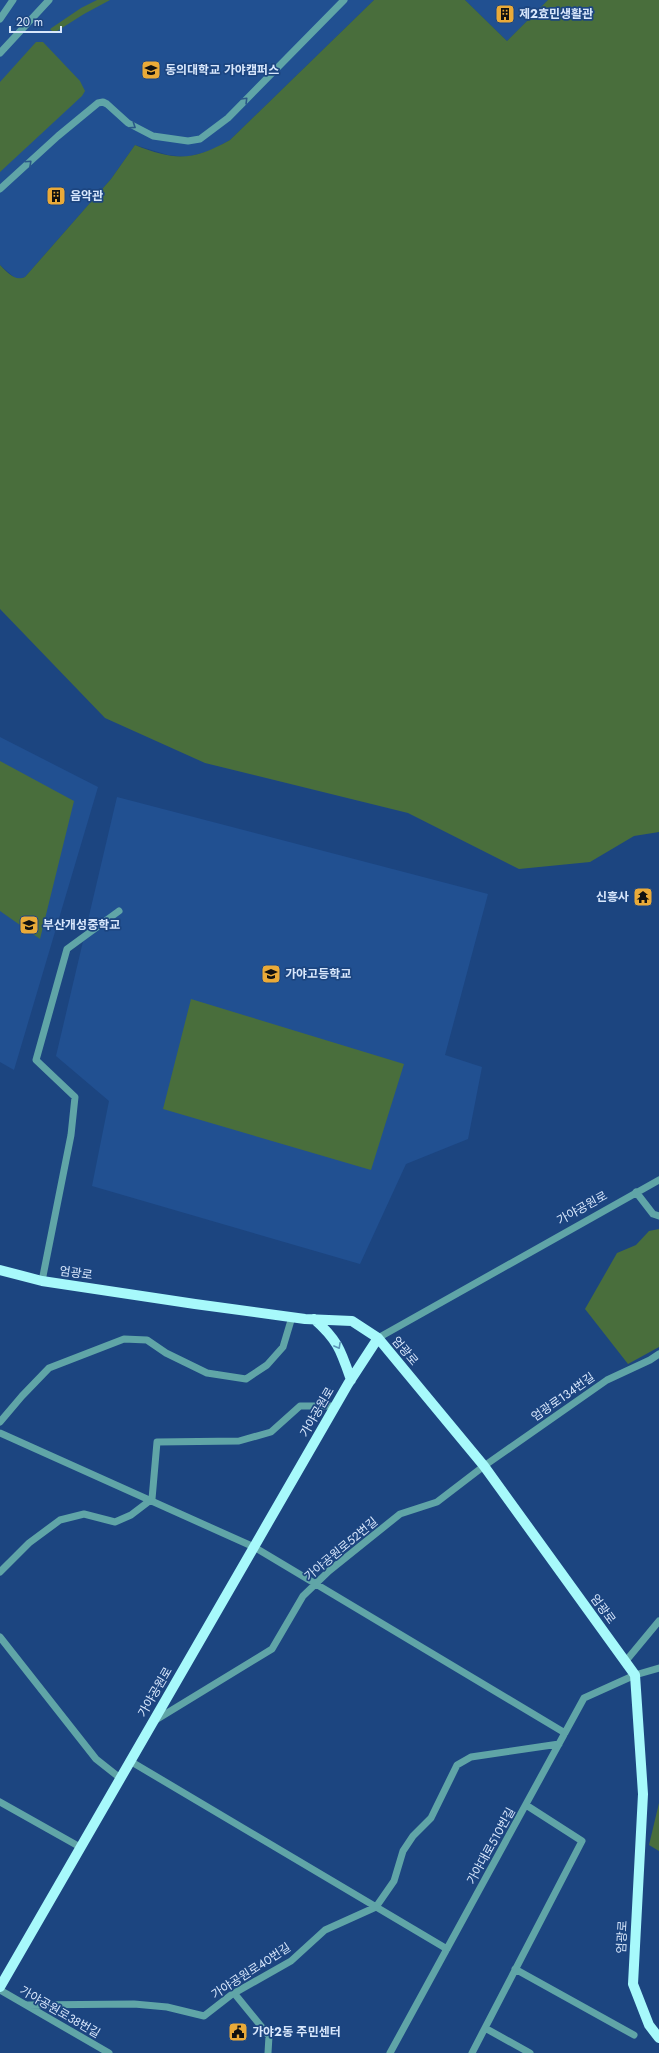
<svg xmlns="http://www.w3.org/2000/svg" width="659" height="2053" font-family="Jost,'Noto Sans KR',sans-serif">
	<style>
		.built { fill: #215091 }
		.green { fill: #496e3c }
		.lines { fill: none; stroke-linecap: round; stroke-linejoin: round }
		.minor { stroke: #60a5a7; stroke-width: 7 }
		.major { stroke: #a7f9fb; stroke-width: 10 }
		.oneway { stroke: #2a5888 }
		.oneway2 { stroke: #5b96b7 }
		.labels { text-anchor: middle; dominant-baseline: central; stroke-width: 3.5; stroke-linejoin: round; paint-order: stroke }
		.poi-label { font-size: 12px; font-weight: bold; fill: #d8e7fc; stroke: #1c4580; text-anchor: start }
		.street-label { font-size: 12px; fill: #d8e7fc; stroke: #1c4580 }
	</style>
	<rect width="100%" height="100%" fill="#1c4580"/>
	<!-- built -->
	<path class="built" d="M0,0h374l-144,140 -20,11 -24,6 -18,-2 -33,-10 -24,34 -86,98 -5,2 -5,-1 -15,-13z
		M465,0h83l-41,41z
		M0,737l98,50 -84,283 -14,-8z
		M117,797l371,97 -43,161 37,12 -14,72 -62,25 -46,100 -268,-78 17,-85 -53,-45z"/>
	<!-- green -->
	<path class="green" d="M97,0h13l-26,14 -30,19 -4,-4 31,-21z
		M374,0h91l42,41 41,-41h111v832l-25,4 -44,26 -71,7 -111,-56 -203,-50 -100,-45 -105,-109v-344c7,7 15,17 25,12l86,-98 24,-34c41,16 57,16 95,-5z
		M36,42h7l37,39 5,10 -3,5 -82,76v-90z
		M0,761l74,40 -34,138 -40,-28z
		M191,999l213,65 -33,106 -208,-61z
		M659,1229v118l-31,17 -43,-55 32,-56 19,-8 13,-14z
		M659,1803v48l-10,-6z"/>
	<g class="lines">
		<!-- minor -->
		<path class="minor" d="M0,19l13,-19
			M0,53l49,-53
			M0,189l58,-53 40,-33 5,-1 4,2 21,19 25,13 35,5 12,-2 28,-21 116,-118
			M636,1192l17,22 6,2
			M42,1281l29,-146 4,-38 -39,-37 31,-111 52,-38
			M378,1338l281,-158
			M0,1422l22,-26 27,-28 75,-29 23,1 19,13 41,20 39,6 21,-14 16,-18 9,-30
			M0,1433l254,114 311,186
			M0,1572l29,-29 31,-23 24,-6 31,8 16,-7 21,-16 5,-57 82,-1 32,-9 29,-26h35
			M0,1637l96,122 24,19
			M625,1662l34,-41
			M154,1721l118,-72 31,-53 26,-25 71,-57 37,-12 47,-36 123,-86 43,-20 9,-6
			M130,1761l317,188
			M0,1802l80,45
			M515,1969l119,66
			M0,1990l109,63
			M234,1993l35,43 -1,17
			M27,2005l107,-1 33,3 37,9 27,-21 60,-34 34,-31 51,-23 18,-26 9,-30 10,-15 18,-18 26,-53 14,-8 88,-13
			M485,2028l45,25
			M390,2053l194,-355 51,-23 24,-7
			M472,2053l110,-212 -56,-36"/>
		<!-- major -->
		<path class="major" d="M0,1270l42,11 153,23 110,15 47,2 26,17 106,128 151,209 8,119 -10,190 16,41 10,13
			M314,1319c24,21 27,32 37,61
			M0,1987l348,-603 30,-46"/>
	</g>
	<!-- one-way arrows -->
	<defs><path id="oneway-chevron" d="M-2-3.5L2.5 0L-2 3.5" fill="none" stroke-width="1.6" stroke-linecap="round" stroke-linejoin="round"/></defs>
	<g class="oneway">
		<use href="#oneway-chevron" transform="translate(245 100) rotate(-45)"/>
		<use href="#oneway-chevron" transform="translate(133 126) rotate(34)"/>
		<use href="#oneway-chevron" transform="translate(29 163) rotate(-43)"/>
	</g>
	<use class="oneway2" href="#oneway-chevron" transform="translate(338 1346) rotate(61)"/>
	<!-- icons -->
	<defs>
		<symbol id="building-square" viewBox="-11 -11 22 22"><rect x="-9" y="-9" width="18" height="18" rx="4" fill="#eaaa38" stroke="#1c4580"/><path d="M-4-6H4V6H1V3H-1V6H-4ZM-2.5-4.3h1.7v1.8h-1.7ZM.8-4.3h1.7v1.8H.8ZM-2.5-1h1.7V.8h-1.7ZM.8-1h1.7V.8H.8Z" fill="#111"/></symbol>
		<symbol id="university-square" viewBox="-11 -11 22 22"><rect x="-9" y="-9" width="18" height="18" rx="4" fill="#eaaa38" stroke="#1c4580"/><path d="M0-5L7-2L0 1L-7-2ZM-4 1L0 2.5L4 1V4Q0 6-4 4Z" fill="#111"/></symbol>
		<symbol id="temple-square" viewBox="-11 -11 22 22"><rect x="-9" y="-9" width="18" height="18" rx="4" fill="#eaaa38" stroke="#1c4580"/><path d="M0-6L5-2H3V0L6.5 2.5H4V6H1.5V3h-3V6H-4V2.5H-6.5L-3 0V-2H-5Z" fill="#111"/></symbol>
		<symbol id="school-square" viewBox="-11 -11 22 22"><rect x="-9" y="-9" width="18" height="18" rx="4" fill="#eaaa38" stroke="#1c4580"/><path d="M0-5L7-2L0 1L-7-2ZM-4 1L0 2.5L4 1V4Q0 6-4 4Z" fill="#111"/></symbol>
		<symbol id="civic-square" viewBox="-11 -11 22 22"><rect x="-9" y="-9" width="18" height="18" rx="4" fill="#eaaa38" stroke="#1c4580"/><path d="M-.6-6.5H3V-4.5H.6V-3L4-1V1h2V6H-6V1h2V-1L-.6-3ZM-1.2 2.5V6h2.4V2.5Z" fill="#111"/></symbol>
	</defs>
	<g fill-rule="evenodd">
		<use href="#building-square" x="494" y="3" width="22" height="22"/>
		<use href="#university-square" x="140" y="59" width="22" height="22"/>
		<use href="#building-square" x="45" y="185" width="22" height="22"/>
		<use href="#temple-square" x="632" y="886" width="22" height="22"/>
		<use href="#school-square" x="18" y="914" width="22" height="22"/>
		<use href="#school-square" x="260" y="963" width="22" height="22"/>
		<use href="#civic-square" x="227" y="2021" width="22" height="22"/>
	</g>
	<g class="labels">
		<!-- poi labels -->
		<g class="poi-label">
			<text x="519" y="14">제2효민생활관</text>
			<text x="165" y="70">동의대학교 가야캠퍼스</text>
			<text x="70" y="196">음악관</text>
			<text x="629" y="897" text-anchor="end">신흥사</text>
			<text x="43" y="925">부산개성중학교</text>
			<text x="285" y="974">가야고등학교</text>
			<text x="252" y="2032">가야2동 주민센터</text>
		</g>
		<!-- street labels -->
		<g class="street-label">
			<text transform="translate(582 1208) rotate(-29)">가야공원로</text>
			<text transform="translate(76 1273) rotate(8)">엄광로</text>
			<text transform="translate(405 1351) rotate(50)">엄광로</text>
			<text transform="translate(563 1397) rotate(-35)">엄광로134번길</text>
			<text transform="translate(317 1412) rotate(-60)">가야공원로</text>
			<text transform="translate(341 1549) rotate(-40)">가야공원로52번길</text>
			<text transform="translate(603 1609) rotate(54)">엄광로</text>
			<text transform="translate(155 1692) rotate(-60)">가야공원로</text>
			<text transform="translate(491 1846) rotate(-61)">가야대로510번길</text>
			<text transform="translate(622 1937) rotate(-87)">엄광로</text>
			<text transform="translate(251 1971) rotate(-33)">가야공원로40번길</text>
			<text transform="translate(60 2012) rotate(30)">가야공원로38번길</text>
		</g>
	</g>
	<!-- scale -->
	<path d="M10 26v6h51v-6" fill="none" stroke="#d8e7fc" stroke-width="2"/>
	<text x="16" y="26" font-size="12" fill="#d8e7fc" stroke="#1c4580" stroke-width="3" paint-order="stroke">20 m</text>
</svg>
